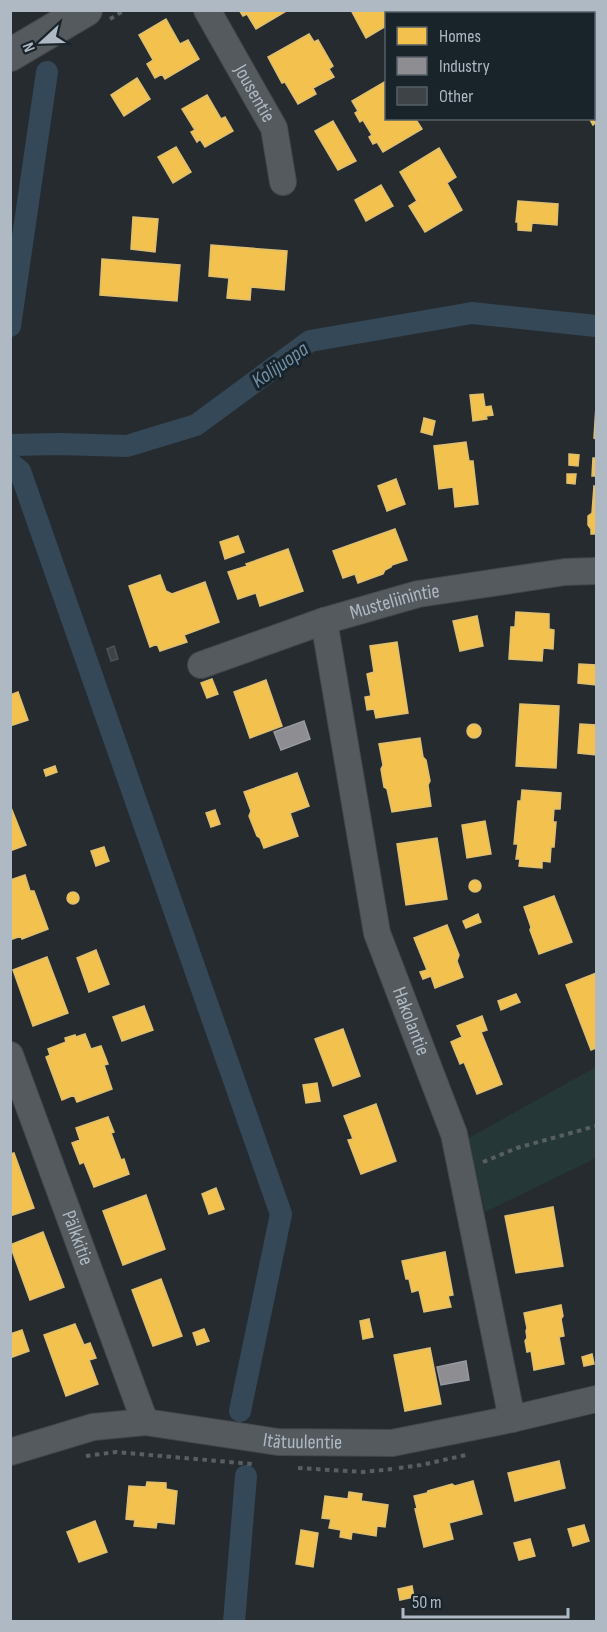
<svg xmlns="http://www.w3.org/2000/svg" width="607" height="1632" font-family="'Sofia Sans Condensed',sans-serif">
	<style>
		.green { fill: #253837 }
		.homes { fill: #f2c14e; stroke: #debf71; stroke-width: 1.5 }
		.industry { fill: #8d8d92; stroke: #979aa1; stroke-width: 1.5 }
		.lines { fill: none; stroke-linecap: round; stroke-linejoin: round }
		.canal { stroke: #344858; stroke-width: 22 }
		.building { fill: #3e4347; stroke: #4d5358; stroke-width: 1.5 }
		.minor-casing { stroke: #43474b; stroke-width: 28 }
		.tertiary-casing { stroke: #43474b; stroke-width: 34 }
		.path { stroke: #585e63; stroke-width: 4; stroke-dasharray: 4.5 4.5; stroke-linecap: butt }
		.minor { stroke: #555a5f; stroke-width: 26 }
		.tertiary { stroke: #555a5f; stroke-width: 32 }
		.labels { text-anchor: middle; dominant-baseline: central; stroke-width: 6; stroke-linejoin: round; paint-order: stroke }
		.street-label { font-size: 20px; fill: #aeb9c3; stroke: #19232a }
		.water-label { font-size: 21px; font-style: italic; fill: #708fa6; stroke: #19232a }
	</style>
	<rect width="100%" height="100%" fill="#262b30"/>
	<!-- green -->
	<path class="green" d="M596,1067v91l-111,54 -16,-74z"/>
	<!-- homes -->
	<path class="homes" d="M239,10h49l-32,19 -9,-15 -4,2z
		M351,10h38l2,4h-5v12l-20,12z
		M166,19l14,25 8,-4 11,19 -34,20 -3,-5 -7,4 -8,-14 6,-4 -14,-25z
		M309,34l5,8 4,-2 15,26 -4,3 5,8 -21,11 3,6 -18,10 -13,-22 -3,1 -14,-26z
		M594,63l2,4v55l-3,3 -4,-7h5z
		M137,78l13,21 -26,17 -13,-21z
		M386,81v37h29l7,11 -39,23 -6,-10 -4,2 -4,-7 3,-2 -9,-15 -3,2 -5,-9 3,-2 -6,-10z
		M207,95l14,24 4,-2 8,14 -28,16 -5,-8 -3,3 -6,-10 4,-2 -13,-21z
		M333,121l23,40 -18,9 -23,-39z
		M176,147l15,25 -18,11 -15,-26z
		M439,148l17,29 -9,6 15,27 -37,22 -16,-26 8,-5 -17,-29z
		M381,185l12,21 -27,15 -11,-21z
		M518,201l40,3 -1,21 -25,-2 -1,8 -13,-1v-8h-2z
		M133,217l25,2 -3,33 -24,-3z
		M211,245l76,6 -3,39 -33,-3 -1,13 -23,-2 2,-20 -20,-2z
		M102,259l78,6 -3,36 -77,-6z
		M483,394l2,13 6,-1 2,9 -7,1 1,3 -14,2 -3,-26z
		M596,406v33l-2,-1z
		M424,418l11,3 -3,14 -11,-3z
		M466,442l3,19h4l5,43 -23,3 -2,-20 -14,2 -5,-43z
		M569,454l10,1 -1,11 -9,-1z
		M593,458h3v18h-4z
		M567,474h9l-1,10 -8,-1z
		M396,479l9,25 -18,7 -9,-25z
		M594,486l2,1v47h-5v-5l-3,-4v-9l4,-3z
		M395,529l12,31 -15,5 -1,2 -6,3 -2,4 -25,9 -3,-9 -12,4 -10,-27z
		M238,536l6,16 -19,7 -5,-17z
		M288,549l15,42 -43,15 -4,-13 -18,6 -10,-27 19,-6 -1,-2z
		M160,575l6,16 6,3 33,-12 14,40 -35,13 3,7 -27,9 -3,-7 -7,3 -21,-61z
		M516,612l33,2v15l5,1 -1,19 -10,-1 -1,13 -33,-2 2,-32h4z
		M477,616l6,30 -23,5 -7,-30z
		M397,642l11,71 -32,5 -2,-9 -7,1 -2,-13 6,-1 -4,-22 7,-2 -4,-26z
		M579,664l17,1v20l-18,-2z
		M212,679l6,15 -11,4 -6,-15z
		M266,680l16,46 -32,12 -16,-46z
		M18,692l10,28 -18,6v-31z
		M520,704l39,2 -3,62 -40,-2z
		M580,724l16,1v30l-18,-2z
		M467 731a7 7 0 1 1 14 0a7 7 0 1 1-14 0Z
		M420,738l3,19 3,3 4,21 -2,4 3,21 -39,6 -5,-23 -3,-2 -3,-18 2,-4 -4,-21z
		M55,766l2,6 -11,4 -2,-6z
		M297,773l12,33 -19,7 8,23 -34,12 -4,-10 -3,-2 -8,-20 2,-5 -7,-19z
		M522,790l39,3 -1,16h-6l-1,13h3l-2,25h-3l-1,15 -8,-1v7l-23,-2 1,-7h-4l2,-15h-4l4,-43h3z
		M10,805l16,40 -16,6z
		M215,810l5,14 -9,3 -5,-14z
		M485,821l6,33 -24,4 -5,-33z
		M437,838l10,61 -41,6 -9,-61z
		M104,847l5,14 -13,5 -5,-15z
		M25,875l5,16h4l14,38 -26,10 -1,-3 -11,4v-60z
		M469 886a6 6 0 1 1 12 0a6 6 0 1 1-12 0Z
		M67 898a6 6 0 1 1 12 0a6 6 0 1 1-12 0Z
		M554,896l18,46 -33,12 -9,-24 1,-3 -7,-20z
		M478,914l3,8 -15,6 -3,-7z
		M447,925l12,30 -2,6 6,16 -28,11 -4,-12 -8,3 -3,-7 7,-2 -13,-32z
		M96,950l13,34 -20,8 -12,-34z
		M47,957l21,56 -35,13 -20,-56z
		M596,973v75l-5,2 -25,-65z
		M516,994l4,8 -19,8 -3,-9z
		M144,1006l9,24 -31,11 -9,-24z
		M482,1016l5,14 -6,2 21,52 -25,10 -13,-32 -4,2 -9,-22 11,-5 -5,-11z
		M343,1029l17,47 -27,10 -18,-47z
		M85,1034l6,15 10,-3 7,18 -4,1 8,24 -35,13 -3,-7 -12,5 -16,-43 4,-2 -2,-6 18,-7 -1,-4 10,-3 1,2z
		M317,1083l3,18 -14,2 -3,-18z
		M376,1104l20,57 -35,13 -13,-34 5,-1 -9,-23z
		M108,1117l6,15 -3,1 10,27 3,-1 5,15 -35,13 -10,-25 -4,2 -8,-21 8,-3 -4,-12z
		M14,1153l20,55 -24,8v-62z
		M216,1188l8,21 -15,5 -7,-20z
		M146,1195l19,54 -42,16 -20,-54z
		M553,1207l10,59 -47,7 -11,-57z
		M43,1232l21,55 -34,13 -20,-55z
		M445,1252l8,43 -5,1 3,11 -27,5 -5,-22 -7,2 -3,-13h-3l-4,-18z
		M161,1279l21,57 -29,10 -21,-56z
		M561,1305l2,11 -2,3 3,17 -5,1 5,27 -30,6 -3,-19 -4,1 -2,-11 2,-3 -1,-7 1,-3 -3,-15z
		M369,1319l4,18 -10,2 -3,-18z
		M75,1324l9,21 6,-2 6,15 -7,2 9,24 -32,12 -22,-61z
		M204,1329l5,12 -12,4 -4,-12z
		M22,1330l7,21 -19,7v-24z
		M430,1348l11,56 -36,7 -11,-56z
		M592,1354l2,10 -10,2 -2,-9z
		M559,1461l6,27 -50,13 -7,-28z
		M473,1481l9,33 -33,9 4,16 -29,8 -9,-38 2,-1 -3,-12 13,-3 1,-2 24,-7 3,2z
		M147,1482l19,1v6l11,2 -3,33 -17,-2 -1,6 -22,-2 1,-6 -9,-1 3,-33 17,1z
		M349,1492l13,2 -1,7 27,4 -3,22 -8,-1 -1,10 -24,-4 -1,7 -11,-2 1,-7 -12,-2 2,-9 -9,-1 3,-22 23,3z
		M95,1521l12,31 -28,10 -12,-30z
		M584,1525l5,16 -16,5 -5,-17z
		M301,1530l17,3 -5,34 -17,-3z
		M530,1539l5,17 -16,4 -5,-17z
		M412,1586l2,11 -14,3 -2,-11z"/>
	<!-- industry -->
	<path class="industry" d="M304,721l6,18 -29,11 -7,-18z
		M466,1361l3,19 -28,5 -4,-18z"/>
	<g class="lines">
		<!-- canal -->
		<path class="canal" d="M10,326l37,-254
			M10,445l49,-1 68,2 69,-21 114,-84 162,-28 124,13
			M10,463l10,8 261,743 -41,197
			M234,1622l12,-146"/>
	</g>
	<!-- building -->
	<path class="building" d="M114,646l4,13 -7,2 -4,-12z"/>
	<g class="lines">
		<defs>
			<g id="minor">
				<path id="s1" d="M207,10l67,118 9,54"/>
				<path id="s2" d="M324,621l53,312 77,201 58,285"/>
				<path id="s3" d="M201,665l123,-44 94,-27 147,-22 31,-1"/>
				<path id="s4" d="M10,1055l135,367"/>
				<path id="s5" d="M10,1452l83,-25 52,-5 133,20 114,1 120,-24 84,-20"/>
			</g>
			<path id="tertiary" d="M10,55l76,-45"/>
		</defs>
		<!-- minor casing -->
		<use href="#minor" class="minor-casing"/>
		<!-- tertiary casing -->
		<use href="#tertiary" class="tertiary-casing"/>
		<!-- path -->
		<path class="path" d="M110,19l15,-9
			M483,1162l34,-14 79,-22
			M86,1456l30,-4 136,12
			M298,1468l65,4 29,-3
			M399,1468l22,-3 45,-10"/>
		<!-- minor -->
		<use href="#minor" class="minor"/>
		<!-- tertiary -->
		<use href="#tertiary" class="tertiary"/>
	</g>
	<g class="labels">
		<!-- street labels -->
		<g class="street-label">
			<text stroke="none"><textPath href="#s1" startOffset="96">Jousentie</textPath></text>
			<text stroke="none"><textPath href="#s3" startOffset="204">Musteliinintie</textPath></text>
			<text stroke="none"><textPath href="#s2" startOffset="411">Hakolantie</textPath></text>
			<text stroke="none"><textPath href="#s4" startOffset="195">Pälkkitie</textPath></text>
			<text stroke="none"><textPath href="#s5" startOffset="298">Itätuulentie</textPath></text>
		</g>
		<!-- water labels -->
		<g class="water-label">
			<text transform="translate(280 365) rotate(-35)">Kolijuopa</text>
		</g>
	</g>
	<!-- border -->
	<rect width="607" height="1632" fill="none" stroke="#aeb9c3" stroke-width="24"/>
	<!-- legend -->
	<rect x="385" y="12" width="210" height="108" fill="#19232a" stroke="#555f67" stroke-width="1.5"/>
	<rect x="397" y="27" width="30" height="18" fill="#f2c14e" stroke="#555f67" stroke-width="1.5"/>
	<text x="439" y="42" font-size="18" fill="#aeb9c3">Homes</text>
	<rect x="397" y="57" width="30" height="18" fill="#8d8d92" stroke="#555f67" stroke-width="1.5"/>
	<text x="439" y="72" font-size="18" fill="#aeb9c3">Industry</text>
	<rect x="397" y="87" width="30" height="18" fill="#3e4347" stroke="#555f67" stroke-width="1.5"/>
	<text x="439" y="102" font-size="18" fill="#aeb9c3">Other</text>
	<!-- north arrow -->
	<g transform="translate(42 42) rotate(248)" stroke="#19232a" stroke-width="4.5" paint-order="stroke">
	<path d="M0-4.5L10 22L0 15L-10 22Z" fill="#aeb9c3"/>
	<text y="-9" font-size="16" font-weight="bold" text-anchor="middle" fill="#aeb9c3">N</text>
	</g>
	<!-- scale -->
	<path d="M403 1608v9h165v-9" fill="none" stroke="#aeb9c3" stroke-width="3"/>
	<text x="412" y="1608" font-size="18" fill="#aeb9c3" stroke="#19232a" stroke-width="4.5" paint-order="stroke">50 m</text>
</svg>
